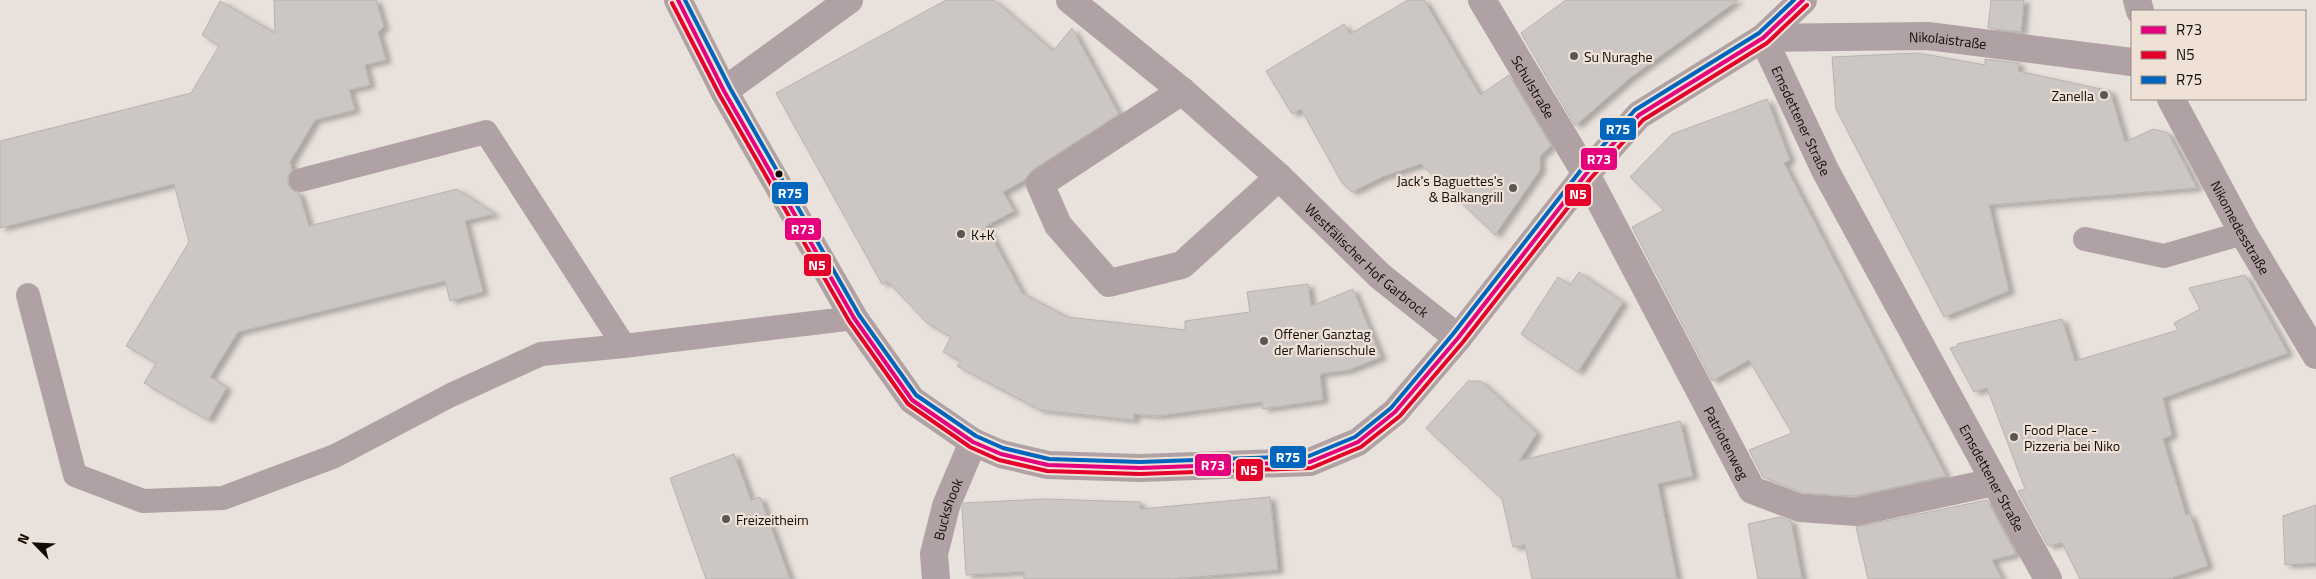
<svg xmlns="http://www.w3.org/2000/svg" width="2316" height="579" font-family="'Titillium Web',sans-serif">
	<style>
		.building { fill: #ccc6c5; stroke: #b8b2b1; filter: url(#shadow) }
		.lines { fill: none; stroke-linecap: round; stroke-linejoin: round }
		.service { stroke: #b0a2a4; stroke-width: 24 }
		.pedestrian { stroke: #b0a2a4; stroke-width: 28 }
		.minor { stroke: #b0a2a4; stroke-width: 28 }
		.bus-1-casing { stroke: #efe1d6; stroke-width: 8 }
		.bus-2-casing { stroke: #efe1d6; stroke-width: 8 }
		.bus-3-casing { stroke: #efe1d6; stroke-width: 8 }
		.bus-1 { stroke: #e5007d; stroke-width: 4 }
		.bus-2 { stroke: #e4002b; stroke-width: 4 }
		.bus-3 { stroke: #0065bd; stroke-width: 4 }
		.poi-dot { fill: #5c5652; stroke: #efe1d6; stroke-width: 2 }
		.bus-dot { fill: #100b08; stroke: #efe1d6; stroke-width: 2 }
		.labels { text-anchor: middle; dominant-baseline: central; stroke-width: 4.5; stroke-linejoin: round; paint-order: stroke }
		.street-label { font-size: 14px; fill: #100b08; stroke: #efe1d6 }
		.poi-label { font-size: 14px; fill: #100b08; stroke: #efe1d6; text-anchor: start }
		.line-badge { stroke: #efe1d6; stroke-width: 2 }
		.badge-label { font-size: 14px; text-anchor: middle; font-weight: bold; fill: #fff }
	</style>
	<defs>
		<filter id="shadow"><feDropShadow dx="5.5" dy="3" stdDeviation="2.5" flood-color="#0004"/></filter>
	</defs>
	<rect width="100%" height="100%" fill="#e9e2dc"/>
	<!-- building -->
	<path class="building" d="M274,0h102l8,27 -6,5 8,28 -21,5 5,20 -21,5 6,20 -40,10 -25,42 2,8 -4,6v8l4,6 7,3 10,33 148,-37 38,25 -30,7 18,71 -33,9 -5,-20 -207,51 -28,45 17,10 -19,33 -64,-37 12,-20 -30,-17 63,-104 -15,-58 -174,44v-87l191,-48 28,-47 -17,-11 18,-34 55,32z
		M946,0h48l59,51 19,-23 47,86 -88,57 -6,9 -22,12 11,19 -28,15 36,67 45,24 118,13v-9l65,-9 -3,-20 61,-8 3,22 42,-17 28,68 -32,13 -29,4 3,26 -60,9 -1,-7 -104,14 -24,-2v6l-94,-10 -83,-44 4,-5 -18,-9 8,-15 -24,-14 -40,-42 -5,3 -106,-191z
		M1408,0h16l56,95 29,-20 42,71 -11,10v14l-45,65 -74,-71 -39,13 -30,15 -10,-9 -41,-74 -9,5 -26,-43 78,-47 6,10z
		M1566,0h172l-108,78 -55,48 -54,-93z
		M1991,0h33l-3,32 -33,-4z
		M1918,53l67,12v-6l34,4 -1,8 92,20 15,51 28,-13 15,4 29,55 -208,17 20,86 -65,26 -108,-208 -4,-52z
		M1767,99l23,61 -6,3 162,313 -91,20 -52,-3 -40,-16 -14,-27 43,-17 -43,-73 -37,21 -80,-154 32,-17 -34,-33 42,-43z
		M1579,272l44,30 -45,70 -57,-38 37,-57 12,8z
		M2245,275l43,78 -125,45 9,37 -9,4 23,76 4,-1 18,52 -40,13h-88l-18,-36 -14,3 -30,-55 7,-2 -38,-101 -13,4 -24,-44 8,-2 -1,-2 105,-25 13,42 103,-31 -4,-7 26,-14 -11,-21z
		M1468,381h13l56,52 -18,28 161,-40 13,55 -35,8 19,95h-145l-7,-34 -12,2 -11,-48 -76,-71z
		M734,454l17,46 9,-3 30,82h-84l-36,-101z
		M1270,497l8,73 -106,9h-148v-7l-58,3 -4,-67 2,-5 80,-4 96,3v7z
		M1987,500l29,54 -24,6 10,19h-134l-12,-52z
		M2316,505v58l-31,2 -2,-49z
		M1780,517l11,4 11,58h-44l-10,-55z"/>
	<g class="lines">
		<!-- service -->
		<path class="service" d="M301,180l185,-48 138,214
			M2085,239l79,17 79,-23
			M28,295l47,180 68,26 80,-3 112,-42 116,-61 90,-41 83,-8 230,-28"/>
		<!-- pedestrian -->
		<g class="pedestrian">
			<path d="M2137,0l3,11"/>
			<path id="s1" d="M2171,99l72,134 73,122"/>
		</g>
		<!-- minor -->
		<g class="minor">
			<path d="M678,0l46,91 130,227 58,82 61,42 28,12 47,11 92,3 170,-6 48,-20 37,-30 63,-74 128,-164 53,-59 124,-77 40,-38"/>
			<path id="s2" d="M1070,0l112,91 97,86 101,99 78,62"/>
			<path id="s3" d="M1482,0l104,174 166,316 48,18 56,4 138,-30"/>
			<path id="s4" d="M1763,38l62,132 223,409"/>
			<path id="s5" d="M1763,38l165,-2 204,26"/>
			<path d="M724,91l125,-91"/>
			<path d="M1182,91l-142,93 18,41 51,58 73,-18 97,-88"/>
			<path id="s6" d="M936,579l-2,-25 12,-48 27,-64"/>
		</g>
		<defs>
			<path id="bus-1" d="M678,0l46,91 130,227 58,82 61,42 28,12 47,11 92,3 170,-6 48,-20 37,-30 63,-74 128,-164 53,-59 124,-77 40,-38"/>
			<path id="bus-2" d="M672,3l47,91 130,227 59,83 62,43 29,13 48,11 93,3 171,-6 50,-21 39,-31 63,-74 128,-164 52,-58 124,-77 40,-38"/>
			<path id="bus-3" d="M685,0l45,88 129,227 57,80 60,41 27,12 46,11 91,3 169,-6 46,-19 36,-29 62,-74 128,-164 54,-60 124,-77 35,-33"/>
		</defs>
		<!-- bus-1 casing -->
		<use href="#bus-1" class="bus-1-casing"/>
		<!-- bus-2 casing -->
		<use href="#bus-2" class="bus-2-casing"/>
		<!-- bus-3 casing -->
		<use href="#bus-3" class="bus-3-casing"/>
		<!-- bus-1 -->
		<use href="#bus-1" class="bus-1"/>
		<!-- bus-2 -->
		<use href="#bus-2" class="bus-2"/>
		<!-- bus-3 -->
		<use href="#bus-3" class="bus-3"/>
	</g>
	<!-- markers -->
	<g class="poi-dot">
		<circle cx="1574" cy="56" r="5"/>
		<circle cx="2104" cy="95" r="5"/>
		<circle cx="1513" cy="188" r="5"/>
		<circle cx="961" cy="234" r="5"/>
		<circle cx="1264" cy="341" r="5"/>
		<circle cx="2014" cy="437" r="5"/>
		<circle cx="726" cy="519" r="5"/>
	</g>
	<circle class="bus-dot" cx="779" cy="174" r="4.5"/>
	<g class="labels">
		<!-- street labels -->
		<g class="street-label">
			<text stroke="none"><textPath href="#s5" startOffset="185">Nikolaistraße</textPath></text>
			<text stroke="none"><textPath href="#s3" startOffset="101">Schulstraße</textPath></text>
			<text stroke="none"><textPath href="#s4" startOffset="91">Emsdettener Straße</textPath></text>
			<text stroke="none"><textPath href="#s1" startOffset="146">Nikomedesstraße</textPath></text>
			<text stroke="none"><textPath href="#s2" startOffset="395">Westfälischer Hof Garbrock</textPath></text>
			<text stroke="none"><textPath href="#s3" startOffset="506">Patriotenweg</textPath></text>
			<text stroke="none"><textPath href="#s4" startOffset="496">Emsdettener Straße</textPath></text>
			<text stroke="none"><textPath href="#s6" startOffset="72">Buckshook</textPath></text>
		</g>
		<!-- poi labels -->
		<g class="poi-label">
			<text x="1584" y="56">Su Nuraghe</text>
			<text x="2094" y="95" text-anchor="end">Zanella</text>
			<text x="1503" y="180" text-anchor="end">Jack's Baguettes's<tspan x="1503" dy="16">&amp; Balkangrill</tspan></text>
			<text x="971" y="234">K+K</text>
			<text x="1274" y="333">Offener Ganztag<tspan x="1274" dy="16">der Marienschule</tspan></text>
			<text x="2024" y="429">Food Place -<tspan x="2024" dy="16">Pizzeria bei Niko</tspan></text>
			<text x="736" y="519">Freizeitheim</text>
		</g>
	</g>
	<g class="line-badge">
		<rect x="1599" y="117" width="38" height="24" rx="5" fill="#0065bd"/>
		<rect x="1580" y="147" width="38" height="24" rx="5" fill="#e5007d"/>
		<rect x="771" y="181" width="38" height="24" rx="5" fill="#0065bd"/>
		<rect x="1564" y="183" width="28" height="24" rx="5" fill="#e4002b"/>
		<rect x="784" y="217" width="38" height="24" rx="5" fill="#e5007d"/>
		<rect x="803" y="253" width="29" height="24" rx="5" fill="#e4002b"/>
		<rect x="1269" y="445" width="38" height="24" rx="5" fill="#0065bd"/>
		<rect x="1194" y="453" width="38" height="24" rx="5" fill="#e5007d"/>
		<rect x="1235" y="458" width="29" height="24" rx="5" fill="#e4002b"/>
	</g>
	<g class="badge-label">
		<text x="1618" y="134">R75</text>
		<text x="1599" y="164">R73</text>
		<text x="790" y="198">R75</text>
		<text x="1578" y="199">N5</text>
		<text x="803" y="234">R73</text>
		<text x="817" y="270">N5</text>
		<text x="1288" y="462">R75</text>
		<text x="1213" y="470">R73</text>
		<text x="1249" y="475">N5</text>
	</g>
	<!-- legend -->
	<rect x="2131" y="10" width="175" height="90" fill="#efe1d6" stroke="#968b84"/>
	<rect x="2141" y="26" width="25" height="8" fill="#e5007d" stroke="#968b84"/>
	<text x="2176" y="35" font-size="15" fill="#100b08">R73</text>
	<rect x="2141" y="51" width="25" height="8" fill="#e4002b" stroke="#968b84"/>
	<text x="2176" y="60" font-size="15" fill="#100b08">N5</text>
	<rect x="2141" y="76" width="25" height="8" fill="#0065bd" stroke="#968b84"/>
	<text x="2176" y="85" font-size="15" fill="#100b08">R75</text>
	<!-- north arrow -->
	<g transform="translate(35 544) rotate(294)" stroke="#efe1d6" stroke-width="4" paint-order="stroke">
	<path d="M0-4L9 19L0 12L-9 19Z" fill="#100b08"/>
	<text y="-8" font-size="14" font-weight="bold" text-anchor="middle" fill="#100b08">N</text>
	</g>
</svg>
